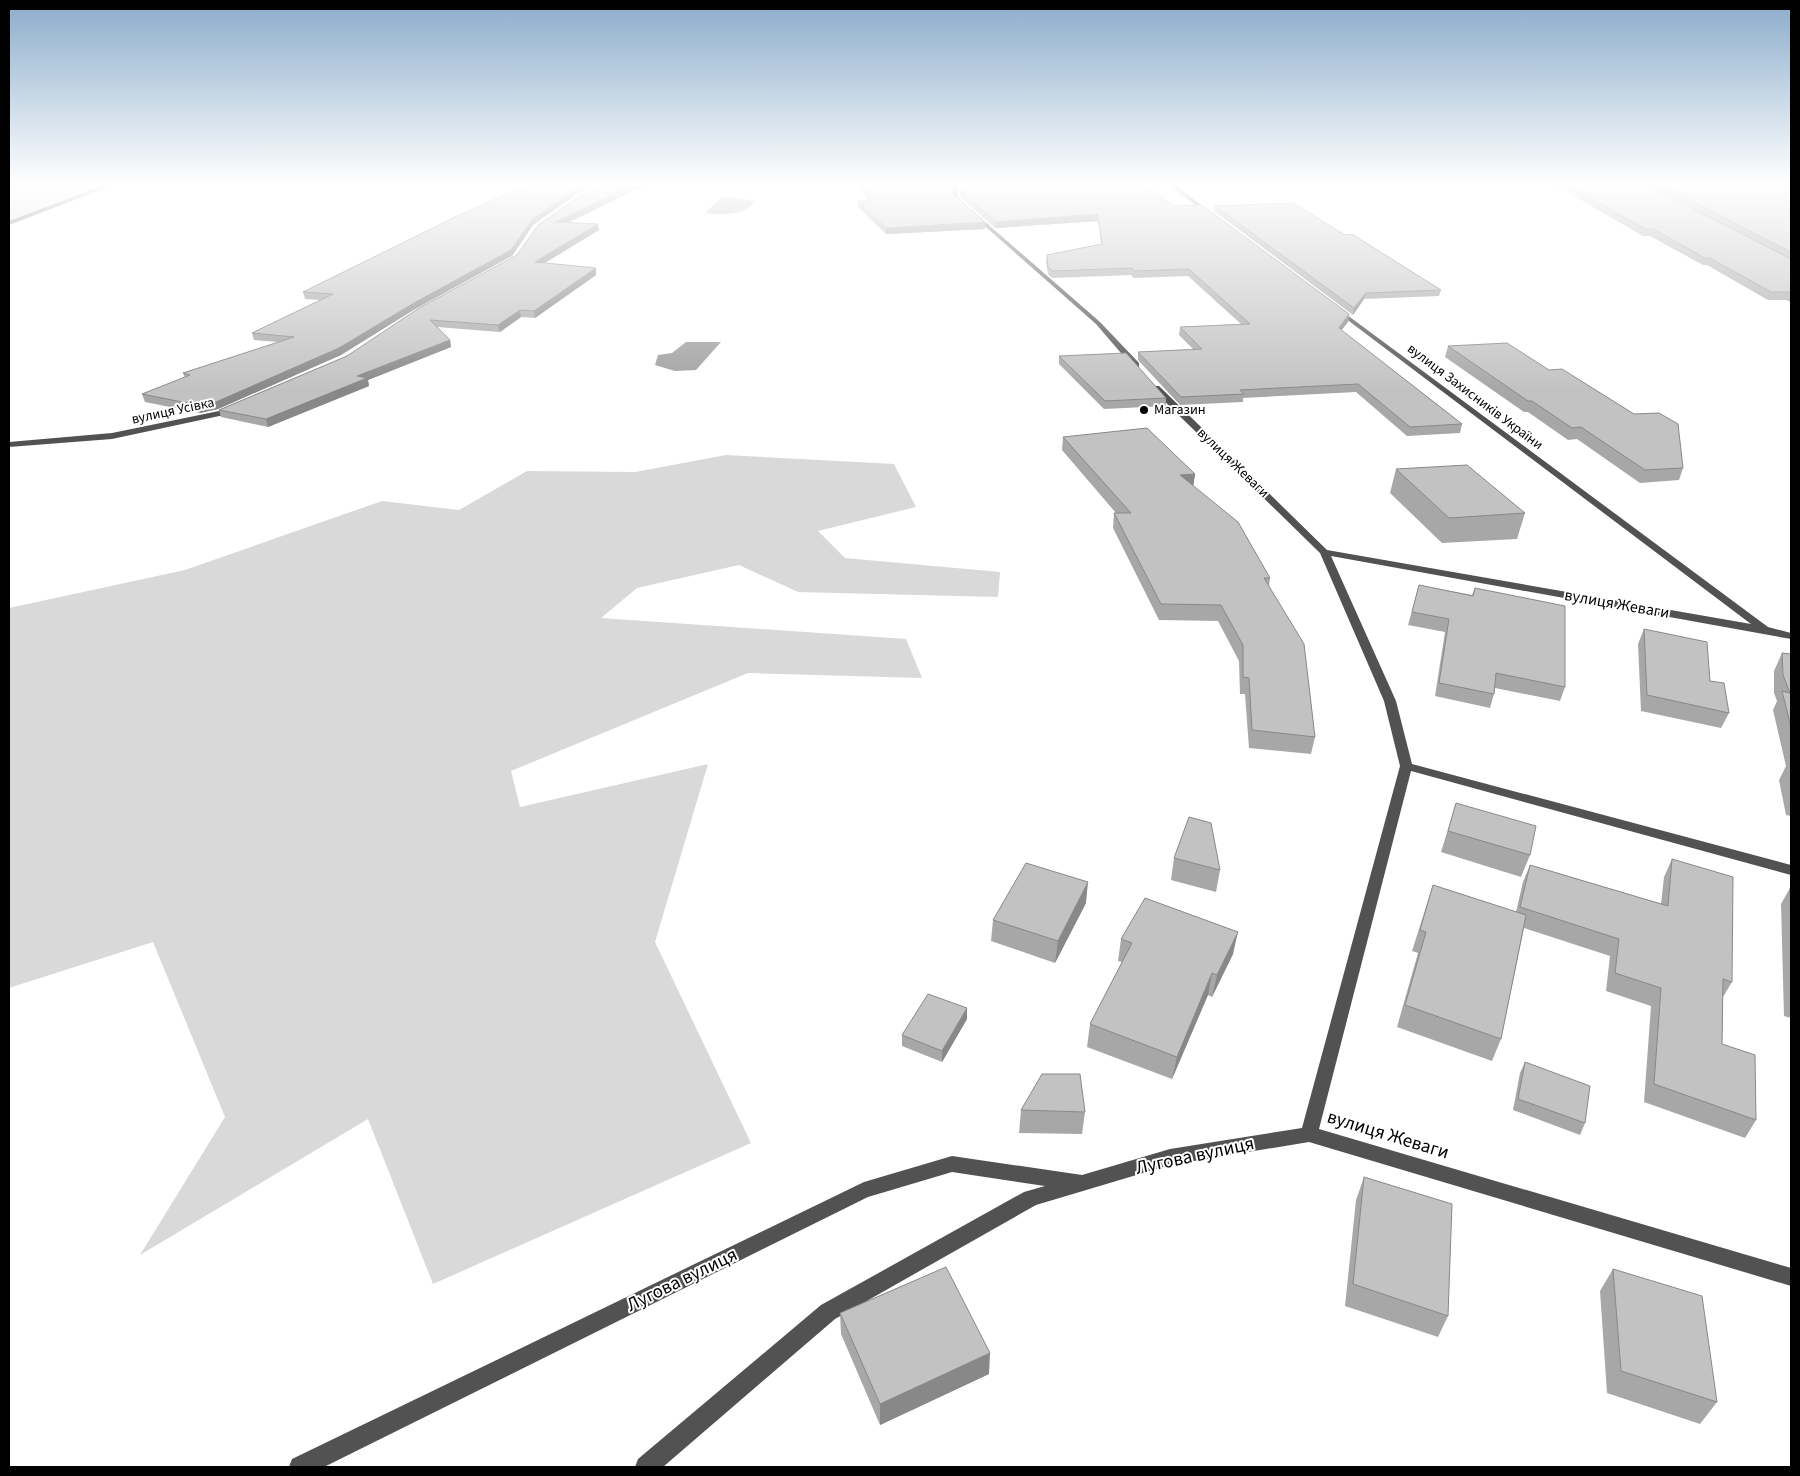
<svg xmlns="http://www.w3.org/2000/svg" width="1800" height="1476" font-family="'Source Sans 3',sans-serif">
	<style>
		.green { fill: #d9d9d9 }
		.water { fill: #a0a0a0 }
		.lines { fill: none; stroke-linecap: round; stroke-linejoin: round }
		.major-casing { stroke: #dbdbdb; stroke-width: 3 }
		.minor { fill: #525252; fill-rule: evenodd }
		.major { fill: #000; fill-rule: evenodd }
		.wall { fill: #a7a7a7 }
		.shaded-wall { fill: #888 }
		.building { fill: #c2c2c2; stroke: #888 }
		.poi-dot { fill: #000; stroke: #fff; stroke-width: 2 }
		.labels { text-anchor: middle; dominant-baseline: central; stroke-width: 4; stroke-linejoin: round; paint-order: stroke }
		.far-street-label { font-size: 14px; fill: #000; stroke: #fff }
		.far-poi-label { font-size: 14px; fill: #000; stroke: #fff; text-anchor: start }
		.street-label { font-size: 16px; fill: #000; stroke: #fff }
		.near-street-label { font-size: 19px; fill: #000; stroke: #fff }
	</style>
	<rect width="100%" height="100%" fill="#fff"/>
	<!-- green -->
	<path class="green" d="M9,185h105l-105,38z
		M726,455l168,9 22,43 -98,24 27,27 155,14 -2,25 -200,-5 -59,-27 -102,23 -36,30 305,21 16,39 -174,-5 -237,98 9,36 188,-43 -53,178 96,201 -318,141 -65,-165 -228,136 85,-138 -72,-175 -144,46v-380l176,-38 197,-69 77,9 68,-39 108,1z"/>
	<!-- water -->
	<path class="water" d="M723,196l32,5c-10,15 -34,14 -50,12z
		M686,342h35l-25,28 -21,1 -20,-6 3,-10 14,-2z"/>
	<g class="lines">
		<defs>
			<path id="major" d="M18,184h10l-19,5v-2z"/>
		</defs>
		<!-- major casing -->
		<use href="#major" class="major-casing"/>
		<!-- minor -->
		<path class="minor" d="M108,184h8l-107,41v-4z
			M952,184h5l1,14 142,124 39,41v4h-6l-37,-43 -142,-125z
			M1168,184h6l40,31 -5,1z
			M1335,306l433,321 23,6v6l-460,-83 65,145 16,63 379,101v10l-380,-104 -92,358 472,139v18l-482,-144 -139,23 -134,40 -201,114 -172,148h-28l3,-8 183,-154 203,-113 21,-6 -93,-14 -84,25 -544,270h-35l3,-8 572,-277 88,-26 130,19 88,-26 132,-21 98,-362 -16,-65 -64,-148 -167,-163v-4h6l168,164 424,74 -418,-315 -1,-1z
			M234,406h3v4l-13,5 -112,24 -103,8v-5l103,-9 107,-22z"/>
		<!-- major -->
		<use href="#major" class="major"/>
	</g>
	<!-- wall -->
	<path class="wall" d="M600,184h47l-79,39 31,7 -54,33 51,5v7l-61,43 -14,-1 -21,15 -63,-5 13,13 1,7 -83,33 1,6 -101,41 -47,-10 -2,-7 128,-54 170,-101z
		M859,184h92l2,10 32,28v7l-99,5 -28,-27v-6h10l-9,-15z
		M958,184h188l28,22 175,108 -1,8 -7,8 121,94 -2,9 -53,3 -51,-44 -113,6v4l-63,3 -42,-45v-8l55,-3 -14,-14 1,-8 61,-3 -53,-48 -54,2 -3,-3 -79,3 -4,-4 -2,-12 1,-7 54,-11 -3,-23 -103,7 -35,-31z
		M1553,184h238v118l-5,-2h-18l-61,-35h-4l-53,-29h-7z
		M580,192l-47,33 -21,31 -97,53 -74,46 -123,54 -18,4 -55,-11 -3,-8 43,-16 -2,-5 95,-31 -24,-2 -2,-7 69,-33 -16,-1 -2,-7z
		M1215,206l130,29 96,55 -2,6 -75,3 -11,16 -139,-104z
		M1448,346l235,122 -4,12 -39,3 -63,-44 -9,1 -40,-28h-4l-79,-55z
		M1059,356l107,42v8l-62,3 -45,-45z
		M1063,437l132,37 -2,12 77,92 -1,8 46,151 -4,17 -62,-6 -4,-54h-5l-1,-33 -21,-40 -59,-1 -46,-92 1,-15h2l-54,-63z
		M1396,469l129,44 -8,26 -75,4 -52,-50z
		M1419,585l53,10 3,-7 90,99 -5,14 -65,-13 -1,6 -4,14 -55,-12 10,-64 -37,-7z
		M1644,629l66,52 19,32 -8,15 -80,-17 -3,-67z
		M1782,653l9,1v162l-5,-1 -7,-35 7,-14 -13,-56 4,-9 -3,-8v-22z
		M1456,803l74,52 -9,22 -80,-25z
		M1174,858l46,12 -4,22 -45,-12z
		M1672,859l60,123 -9,15 -1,47 34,76 -11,18 -101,-36 7,-96 -45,-15 4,-35 -86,-28 -23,111 -9,22 -95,-34 21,-74 -6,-2 21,-66 83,27 7,-30 7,-17 131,39 3,-27z
		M1790,888h1v130l-7,-2 -3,-112z
		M1086,903l-31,60 -64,-22 2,-21z
		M1121,939l112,15 -21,43 -4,-2 -36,84 -85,-32 3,-23 32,-62 -4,-1z
		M967,1019l-25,43 -40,-16v-11z
		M1525,1062l60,61 -5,12 -67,-25 7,-37z
		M1021,1110l64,2 -3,22 -63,-1z
		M1364,1177l84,139 -10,21 -93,-31 11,-106z
		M1613,1269l104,133 -17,22 -93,-31 -7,-102z
		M840,1313l149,61 -109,51 -39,-91z"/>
	<!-- shaded-wall -->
	<path class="shaded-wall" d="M584,184h11l-15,8 -47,33 -21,31 -97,53 -74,46 -123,54 -18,4 -3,-8z
		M635,184h12l-90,44 -1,-6z
		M1098,214v7l-103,7 1,-6z
		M985,222v7l-99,5v-6z
		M598,224l1,6 -63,38 -1,-6z
		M596,268v7l-61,43 -1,-7z
		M1366,293l-2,6 -11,16 1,-7z
		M520,310l1,7 -21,15 -2,-7z
		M1349,314l-1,8 -11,14 2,-8z
		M450,340l1,7 -83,33 1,6 -101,41 -2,-8 91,-43z
		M1195,474l-2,14 -13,-13z
		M1088,882l-2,21 -31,60 3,-22z
		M1238,932l-5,22 -21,43 5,-22z
		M1212,973l-4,22 -36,84 5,-22z
		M967,1008v11l-25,43v-11z
		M990,1353l-1,21 -109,51v-21z"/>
	<!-- building -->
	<path class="building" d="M529,184h55l-5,3 -47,33 -21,30 -97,53 -75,45 -123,54 -19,3 -55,-11 48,-19 -7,-2 111,-36 -42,-4 81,-39 -30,-2 152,-75z
		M600,184h35l-79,38 42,2 -63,38 61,6 -62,43 -14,-1 -22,15 -68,-5 20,20 -93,36 10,2 -101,41 -47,-9 128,-54 72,-48 98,-53 21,-30 47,-33z
		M861,184h90l2,10 32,28 -99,6 -28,-27h13z
		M959,184h187l28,22 28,-1 147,109 -10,14 123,96 -52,3 -52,-43 -118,6 4,4 -63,3 -43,-45 64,-3 -22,-22 70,-3 -61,-55 -55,2 -2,-3 -79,3 -5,-4 -1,-12 55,-11 -4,-30 -102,8 -36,-31z
		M1566,184h78l147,75v34l-1,-1h-19l-61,-34h-5l-52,-29h-8z
		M1658,184h133v68z
		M1293,203l52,32 7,-1 89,56 -75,3 -12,15 -139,-102z
		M1507,343l42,27 13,-1 72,45 25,-1 19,11 5,44 -38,2 -64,-43 -9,1 -40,-27h-4l-80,-55z
		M1126,353l40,45 -61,3 -46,-45z
		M1147,428l48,46 -15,1 58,47 32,56h-6l40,66 11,93 -63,-7 -3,-52 -6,-1v-32l-22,-40 -60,-1 -47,-91h17l-68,-76z
		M1467,465l58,48 -76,5 -53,-49z
		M1419,585l54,11 2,-8 90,18v81l-69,-14 -2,21 -55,-11 10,-64 -37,-7z
		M1644,629l63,13 3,39 14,2 5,30 -82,-18z
		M1782,653l9,1v73l-9,-36 8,2 -7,-18z
		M1456,803l80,23 -6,29 -82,-24z
		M1189,817l22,6 9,47 -46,-12z
		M1672,859l61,18 -1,105 -9,-3 -1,65 33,11 1,65 -102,-36 7,-96 -46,-15 4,-34 -99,-32 10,-42 138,41z
		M1026,863l62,19 -30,59 -65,-21z
		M1433,885l93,30 -25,124 -96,-34 21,-73 -6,-2z
		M1790,888h1v38z
		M1145,898l93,34 -21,43 -5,-2 -35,84 -87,-33 42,-81 -11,-4z
		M928,994l39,14 -25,43 -40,-16z
		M1525,1062l65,24 -5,37 -67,-24z
		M1042,1074h38l5,38 -64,-2z
		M1364,1177l88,27 -4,112 -95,-32z
		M946,1267l44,86 -110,51 -40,-91z
		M1613,1269l89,27 15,106 -96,-31z"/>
	<!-- sky -->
	<linearGradient id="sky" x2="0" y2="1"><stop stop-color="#8baccb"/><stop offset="0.47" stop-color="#fff"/><stop offset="1" stop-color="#fff" stop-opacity="0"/></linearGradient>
	<rect width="1800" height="391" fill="url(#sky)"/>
	<!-- markers -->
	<circle class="poi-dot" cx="1144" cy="410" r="5"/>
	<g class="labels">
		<!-- far-street labels -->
		<g class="far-street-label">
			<text transform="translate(1475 397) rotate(37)">вулиця Захисників України</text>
			<text transform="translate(173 411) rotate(-12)">вулиця Усівка</text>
			<text transform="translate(1233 463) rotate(44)">вулиця Жеваги</text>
		</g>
		<!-- far-poi labels -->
		<g class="far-poi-label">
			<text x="1154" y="410">Магазин</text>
		</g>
		<!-- street labels -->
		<g class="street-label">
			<text transform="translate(1617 604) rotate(10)">вулиця Жеваги</text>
		</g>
		<!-- near-street labels -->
		<g class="near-street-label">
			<text transform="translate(1388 1135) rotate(17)">вулиця Жеваги</text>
			<text transform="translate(1195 1156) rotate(-12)">Лугова вулиця</text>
			<text transform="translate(682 1280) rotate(-26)">Лугова вулиця</text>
		</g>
	</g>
	<!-- border -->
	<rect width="1800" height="1476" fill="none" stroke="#000000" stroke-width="20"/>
</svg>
